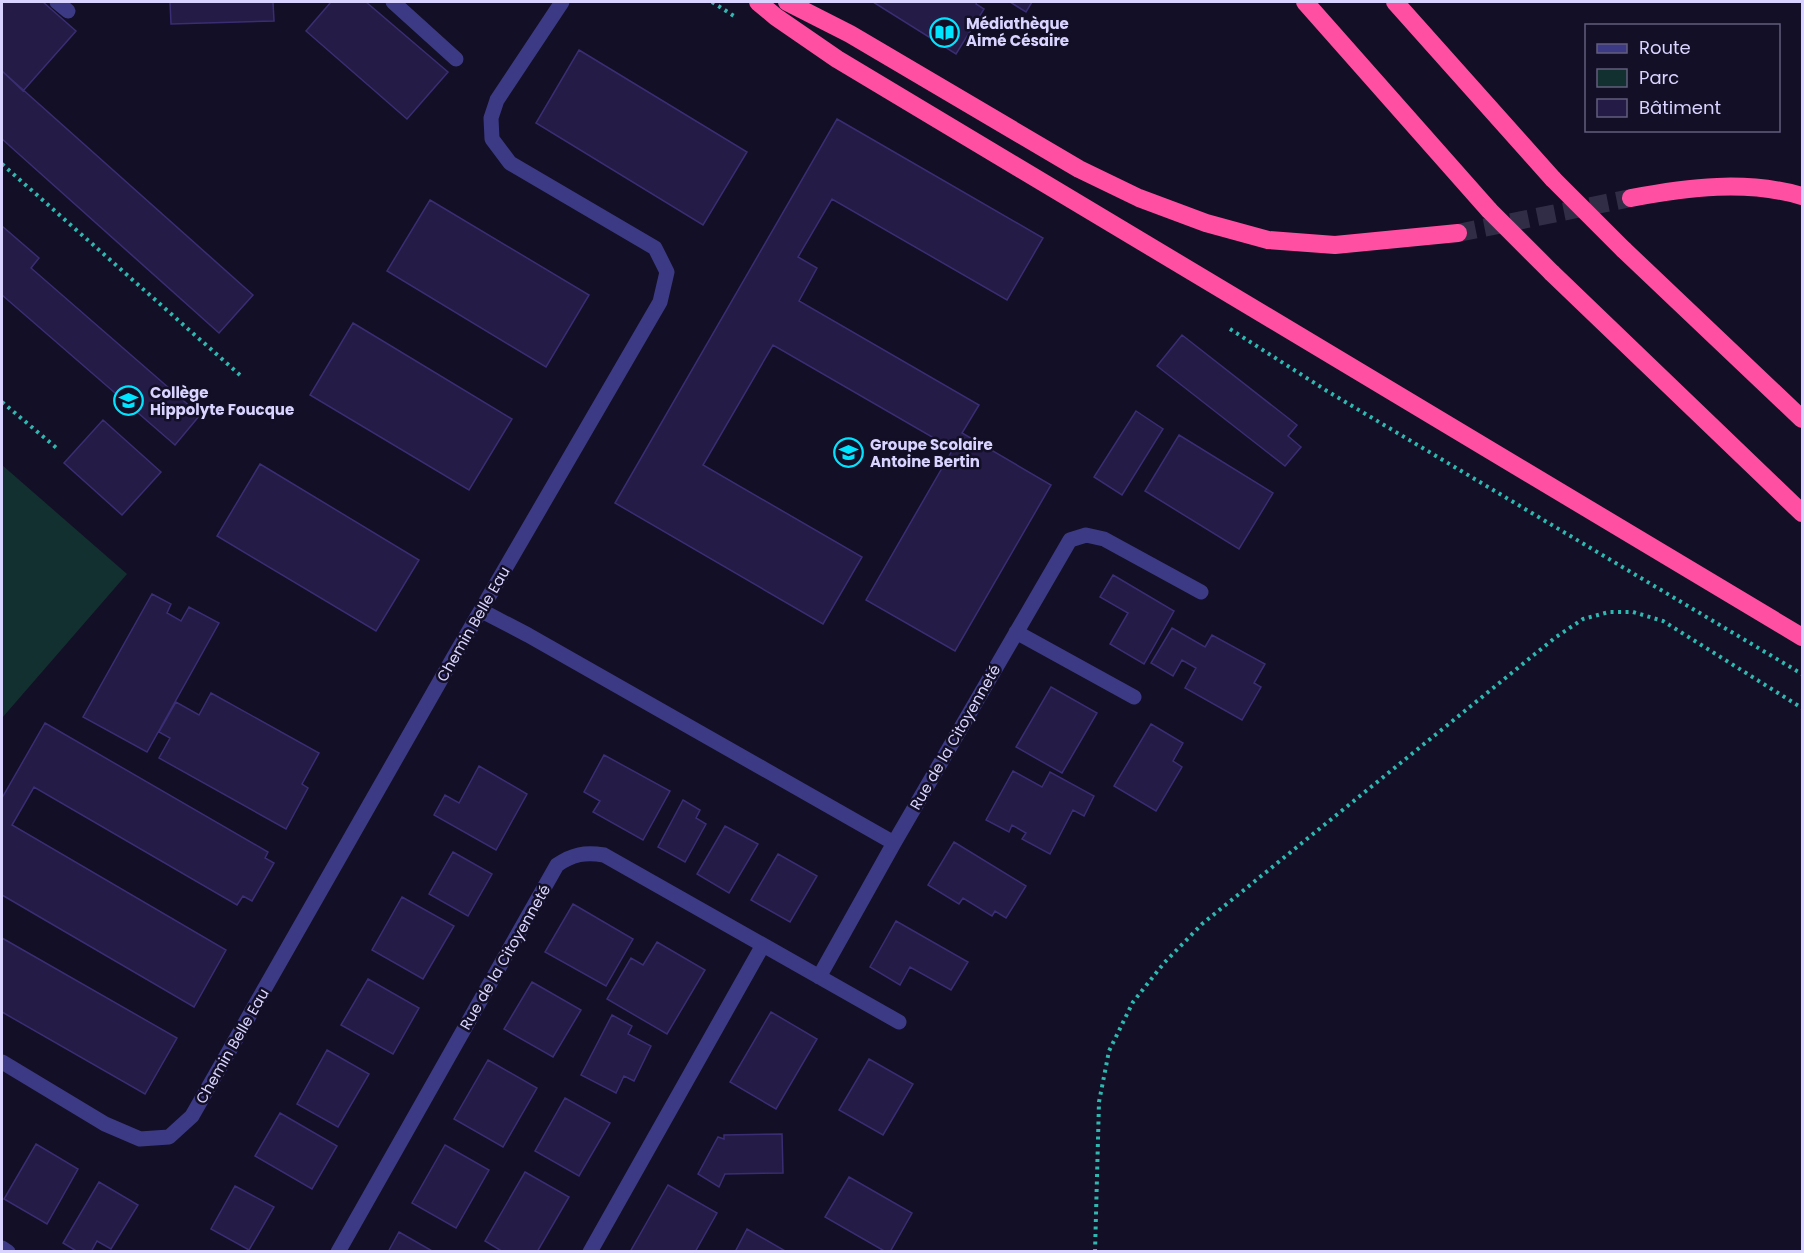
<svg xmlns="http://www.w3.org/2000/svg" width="1804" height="1253" font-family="Poppins,sans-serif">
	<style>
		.green { fill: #12302f }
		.building { fill: #241b47; stroke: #3b2d73; stroke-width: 1.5 }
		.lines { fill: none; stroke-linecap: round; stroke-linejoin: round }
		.highway-tunnel { stroke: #312d47; stroke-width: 18; stroke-dasharray: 18 9; stroke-linecap: butt }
		.path { stroke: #2fb8b0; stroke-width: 4; stroke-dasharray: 3 4.5; stroke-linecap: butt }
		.lane { stroke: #3d3a85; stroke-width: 15 }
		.street { stroke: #3d3a85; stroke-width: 15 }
		.highway { stroke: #ff4fa3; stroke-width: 18 }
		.highway-bridge { stroke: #ff4fa3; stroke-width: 18 }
		.labels { text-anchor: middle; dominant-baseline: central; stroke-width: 5; stroke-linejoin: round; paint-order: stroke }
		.poi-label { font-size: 15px; font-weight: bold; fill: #d9d4ff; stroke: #130f26; text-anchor: start }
		.street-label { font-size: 15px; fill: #d9d4ff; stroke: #130f26 }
	</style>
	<rect width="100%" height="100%" fill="#130f26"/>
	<!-- green -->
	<path class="green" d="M2,465l125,109 -125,144z"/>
	<!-- building -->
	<path class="building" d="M2,2h41l33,29 -53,60 -21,-20z
		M170,2h103l1,19 -103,3z
		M331,2h35l82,70 -41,47 -101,-88z
		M873,2h104l-1,2 8,5 -28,45z
		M1010,2h22l-6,10z
		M579,50l168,102 -44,73 -167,-102z
		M2,71l251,224 -34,38 -217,-194z
		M837,119l206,119 -36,62 -175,-101 -34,58 19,11 -18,33 180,104 -17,28 89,52 -96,166 -89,-51 87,-151 -180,-104 -70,120 159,92 -39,67 -208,-121z
		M430,200l159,95 -43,72 -159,-96z
		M2,226l37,32 -8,10 169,147 -25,30 -173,-150z
		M353,323l159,96 -43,71 -159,-95z
		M1182,335l115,90 -9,11 13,11 -16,19 -128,-100z
		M1136,411l27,18 -41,66 -28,-18z
		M103,420l58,52 -39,43 -58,-52z
		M1179,435l94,58 -34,56 -94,-58z
		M260,464l159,96 -43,71 -159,-95z
		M1113,575l61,36 -30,53 -34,-20 18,-31 -28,-16z
		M152,594l19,10 -4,9 14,8 8,-14 30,16 -72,129 -64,-35z
		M1172,628l33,19 7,-12 53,29 -11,19 7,4 -19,33 -57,-32 11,-20 -14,-8 -9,16 -22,-13z
		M1051,687l46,26 -35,60 -46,-26z
		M211,693l108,60 -17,31 6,4 -22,41 -127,-71 11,-20 -11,-6 17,-30 23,13z
		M45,723l223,129 -3,6 9,5 -22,38 -9,-5 -6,9 -203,-118 -22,38 214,125 -32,57 -192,-112v-97z
		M1151,724l32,19 -10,18 9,6 -26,44 -42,-25z
		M604,755l66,36 -27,49 -50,-28 7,-11 -16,-9z
		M479,766l48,28 -31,56 -62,-35 11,-20 14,8z
		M1013,771l29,16 8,-15 44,24 -10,20 -11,-6 -23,44 -28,-15 4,-6 -14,-8 -3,7 -23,-12z
		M683,800l17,10 -4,8 10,6 -21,38 -27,-15z
		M725,826l33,18 -29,49 -32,-19z
		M954,842l72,44 -20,32 -11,-7 -3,5 -29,-18 -4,6 -31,-19z
		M453,852l39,22 -24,42 -39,-22z
		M778,854l39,22 -27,46 -39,-22z
		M402,897l52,29 -31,53 -51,-29z
		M573,904l60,35 -27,47 -61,-34z
		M896,921l72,41 -17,28 -41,-23 -10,18 -30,-18z
		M2,938l175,100 -32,56 -143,-82z
		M657,942l48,28 -38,64 -60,-35 24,-41 12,7z
		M368,979l51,29 -26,46 -52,-29z
		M532,982l49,28 -28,47 -49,-28z
		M771,1012l46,27 -41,70 -46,-27z
		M612,1015l20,11 -4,8 23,12 -17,35 -10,-5 -8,17 -35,-18z
		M327,1050l42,24 -31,53 -41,-23z
		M869,1059l44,25 -30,51 -44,-25z
		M488,1060l49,28 -34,59 -49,-28z
		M565,1098l45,25 -31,53 -44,-25z
		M280,1113l57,33 -25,43 -57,-33z
		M782,1134l1,39 -58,1 -6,13 -21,-13 20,-37 6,2v-4z
		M36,1144l42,25 -31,55 -43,-25z
		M445,1145l44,25 -33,58 -44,-25z
		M525,1172l44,25 -32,55h-34l-18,-11z
		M849,1177l63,36 -22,39h-4l-61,-35z
		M99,1182l39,23 -27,44 -14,-8 -6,11h-13l-15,-9z
		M668,1185l49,28 -22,39h-65z
		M235,1186l39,21 -25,43 -38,-21z
		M747,1229l40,23h-52z
		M399,1232l35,20h-46z"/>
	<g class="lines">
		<!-- highway-tunnel -->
		<path class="highway-tunnel" d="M1458,233l173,-35"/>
		<!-- path -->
		<path class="path" d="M712,2l22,14
			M2,164l238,211
			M1230,329l97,62 475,283
			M2,402l57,48
			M1095,1252l4,-150 10,-51 24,-49 31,-39 38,-39 354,-287 27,-18 26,-7h24l30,9 139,87"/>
		<!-- lane -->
		<path class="lane" d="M57,2l11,9
			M393,2l63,57"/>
		<!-- street -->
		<path class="street" d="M482,611l46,24 366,208
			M1016,632l118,65
			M819,977l75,-134 176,-303 16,-5 18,4 97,53
			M2,1062l103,62 35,15 29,-2 23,-21 260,-456 208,-358 7,-30 -12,-24 -145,-85 -18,-24 -1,-21 6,-18 65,-98
			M2,1248l6,4
			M338,1252l219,-387c16,-11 28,-13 47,-10l295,167
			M590,1252l173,-307"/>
		<!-- highway -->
		<path class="highway" d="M758,2l18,15 61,42 965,578
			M787,2l63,32 229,135 60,29 67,25 62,17 67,5 123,-12
			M1305,2l184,208
			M1395,2l158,177
			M1631,198c57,-11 116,-18 171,-2
			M1624,250l178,169
			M1552,273l250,240"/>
		<!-- highway-bridge -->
		<path class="highway-bridge" d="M1553,179l71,71
			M1489,210l63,63"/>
	</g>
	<!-- icons -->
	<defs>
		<symbol id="library-ring" viewBox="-11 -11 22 22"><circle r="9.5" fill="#130f26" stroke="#00e5ff" stroke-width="1.5"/><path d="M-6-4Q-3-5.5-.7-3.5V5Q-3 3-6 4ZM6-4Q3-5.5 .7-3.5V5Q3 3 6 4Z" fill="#00e5ff"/></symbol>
		<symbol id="school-ring" viewBox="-11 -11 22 22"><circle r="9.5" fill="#130f26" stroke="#00e5ff" stroke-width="1.5"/><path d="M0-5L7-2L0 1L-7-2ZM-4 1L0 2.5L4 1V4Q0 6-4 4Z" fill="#00e5ff"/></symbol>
	</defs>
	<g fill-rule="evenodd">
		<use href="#library-ring" x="928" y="16" width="33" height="33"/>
		<use href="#school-ring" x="112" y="384" width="33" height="33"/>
		<use href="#school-ring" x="832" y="436" width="33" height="33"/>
	</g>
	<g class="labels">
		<!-- poi labels -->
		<g class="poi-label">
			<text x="966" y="23">Médiathèque<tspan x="966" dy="17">Aimé Césaire</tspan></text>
			<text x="150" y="392">Collège<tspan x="150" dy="17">Hippolyte Foucque</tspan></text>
			<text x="870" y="444">Groupe Scolaire<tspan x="870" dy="17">Antoine Bertin</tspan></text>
		</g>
		<!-- street labels -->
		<g class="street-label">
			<text transform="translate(473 624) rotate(-60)">Chemin Belle Eau</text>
			<text transform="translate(955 737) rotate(-60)">Rue de la Citoyenneté</text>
			<text transform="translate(505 957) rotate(-60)">Rue de la Citoyenneté</text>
			<text transform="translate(232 1046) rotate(-60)">Chemin Belle Eau</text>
		</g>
	</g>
	<!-- border -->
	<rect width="1804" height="1253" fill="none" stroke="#d9d4ff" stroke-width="6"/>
	<!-- legend -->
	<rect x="1585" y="24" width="195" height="108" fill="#130f26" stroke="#625e7d" stroke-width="1.5"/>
	<rect x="1597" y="44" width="30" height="9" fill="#3d3a85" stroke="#625e7d" stroke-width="1.5"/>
	<text x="1639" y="54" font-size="18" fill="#d9d4ff">Route</text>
	<rect x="1597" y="69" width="30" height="18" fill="#12302f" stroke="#625e7d" stroke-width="1.5"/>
	<text x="1639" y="84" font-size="18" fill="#d9d4ff">Parc</text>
	<rect x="1597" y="99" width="30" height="18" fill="#241b47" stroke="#625e7d" stroke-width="1.5"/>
	<text x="1639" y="114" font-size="18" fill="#d9d4ff">Bâtiment</text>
</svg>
